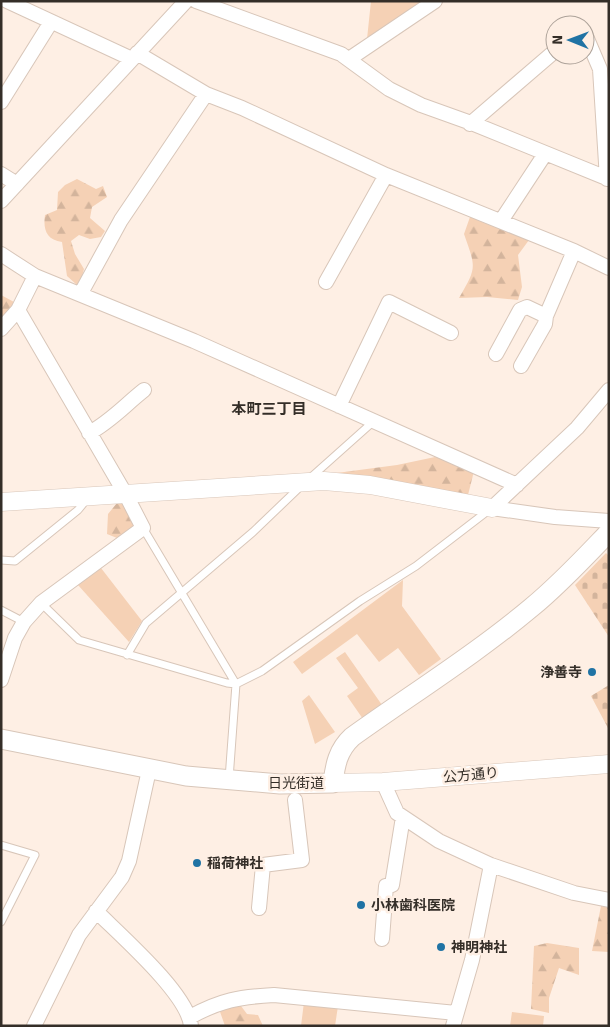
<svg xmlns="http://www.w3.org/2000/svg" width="610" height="1027" font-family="Signika,'Noto Sans JP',sans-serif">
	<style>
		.grass { fill: #f5d1b5 }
		.forest { fill: url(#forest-firs) }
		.cemetery { fill: url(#cemetery-stones) }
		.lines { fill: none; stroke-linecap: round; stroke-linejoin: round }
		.service-casing { stroke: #d8c6b9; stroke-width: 9 }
		.minor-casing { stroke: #d8c6b9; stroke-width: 16 }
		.tertiary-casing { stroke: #d8c6b9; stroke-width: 19 }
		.secondary-casing { stroke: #d8c6b9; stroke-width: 21 }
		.service { stroke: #fff; stroke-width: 7 }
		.minor { stroke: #fff; stroke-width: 14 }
		.tertiary { stroke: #fff; stroke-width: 18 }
		.secondary { stroke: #fff; stroke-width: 19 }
		.poi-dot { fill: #2073a4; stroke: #feefe4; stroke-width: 2 }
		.labels { text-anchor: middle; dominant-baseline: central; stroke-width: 5; stroke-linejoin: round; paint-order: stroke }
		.poi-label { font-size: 14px; font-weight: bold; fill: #342e28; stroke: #feefe4; text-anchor: start }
		.street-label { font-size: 14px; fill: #342e28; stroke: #feefe4 }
		.neighbourhood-label { font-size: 15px; font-weight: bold; fill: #342e28; stroke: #feefe4 }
	</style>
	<defs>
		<pattern id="forest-firs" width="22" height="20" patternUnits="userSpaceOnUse" patternTransform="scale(1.25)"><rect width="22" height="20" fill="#f5d1b5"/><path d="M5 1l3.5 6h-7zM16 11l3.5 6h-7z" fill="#d3b49c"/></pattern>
		<pattern id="cemetery-stones" width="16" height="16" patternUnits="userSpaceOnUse" patternTransform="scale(1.25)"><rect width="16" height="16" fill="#f5d1b5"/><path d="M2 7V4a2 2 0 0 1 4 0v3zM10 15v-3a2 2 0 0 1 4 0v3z" fill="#d3b49c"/></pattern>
	</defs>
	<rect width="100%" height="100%" fill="#feefe4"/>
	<!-- grass -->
	<path class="grass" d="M371,1h54l-58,38z
		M101,568l41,53 -13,21 -51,-57z
		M403,580l-1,26 39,53 -22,16 -21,-27 -19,14 -22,-28 -55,40 -9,-12z
		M345,652l37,53 -19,14 -16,-23 11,-8 -22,-30z
		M309,695l26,37 -20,12 -13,-43z
		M304,1002l34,4 -3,20h-34z
		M512,1012l32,4 -1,10h-33z"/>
	<!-- forest -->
	<path class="forest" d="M77,179l19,10 7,-3 4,11 -15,10 -2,11 15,13 -4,6 -11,2 -11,-4 -8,6 4,13 9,15 -4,15 -3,1 -10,-9 -5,-34c-16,-2 -19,-13 -17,-27l12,-5 1,-18 7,-7z
		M491,211l25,12 13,17 -11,15 4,32 -4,13 -31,-3 -28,1c18,-31 17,-30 5,-64l6,-17z
		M1,295l13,7 -2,7 -11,12z
		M435,457l39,14 -6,24 -139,-21 68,-9z
		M117,503l6,1 12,21 -18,13 -10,-4 1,-20z
		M601,906l8,2v44l-17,-1z
		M547,943l32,5v27l-20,-7 -10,30v15l-18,-4 3,-63z
		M232,1005l9,1 6,8 11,1 5,11h-38l-7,-20z"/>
	<!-- cemetery -->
	<path class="cemetery" d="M606,553l3,3v81l-34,-52z
		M609,685v45l-18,-34z"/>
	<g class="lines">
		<defs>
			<path id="service" d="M309,479l65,-58
				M143,528l93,156 -7,95
				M1,560l14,1 63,-51 9,-11
				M41,603l38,37 148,43 9,1 26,-13 98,-70 56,-35 73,-56
				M1,610l23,12
				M127,655l19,-32 107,-91 48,-46
				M1,845l34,10 -34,67"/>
			<path id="minor" d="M7,1l125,58
				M196,1l145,53 48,35 32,16 53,19 135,55
				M585,34l15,35 7,110
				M137,53l69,41 36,14 144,67 188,76 35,17
				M349,59l86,-58
				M1,102l50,-80
				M470,124l85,-73
				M1,174l16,10
				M1,201l185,-200
				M501,221l44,-67
				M1,254l34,22 159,65 323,144
				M326,282l60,-107
				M81,293l40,-73 85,-126
				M546,316l28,-65
				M1,329l17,-19
				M496,354l24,-44 7,-3 19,9 -1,8 -24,42
				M339,406l50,-104 62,31
				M89,433c21,-11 36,-28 55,-43
				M492,508l85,-80 32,-38
				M492,508l63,9 54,4
				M1,680l14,-42 9,-16 17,-19 102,-75 -17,-33 -108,-185 17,-34
				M383,782l14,31 42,28 52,24 83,28 35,7
				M259,908l4,-43 39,-5 -7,-60
				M96,911c24,24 92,83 95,115
				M382,939l4,-53 6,-1 11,-68
				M190,1017c31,-17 49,-20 84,-22l182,18
				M34,1026l45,-91 43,-58 7,-16 20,-91
				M453,1026l19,-66 19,-95"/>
			<path id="tertiary" d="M1,502l323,-21 46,4 122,23
				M333,783l50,-1 226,-18"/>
			<path id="secondary" d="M1,739l185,37 94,8 53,-1c2,-18 5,-33 19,-46 60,-43 124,-83 180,-130 28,-23 52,-49 77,-75"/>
		</defs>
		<!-- service casing -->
		<use href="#service" class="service-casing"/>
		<!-- minor casing -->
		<use href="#minor" class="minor-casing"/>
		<!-- tertiary casing -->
		<use href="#tertiary" class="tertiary-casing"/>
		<!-- secondary casing -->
		<use href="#secondary" class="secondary-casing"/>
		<!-- service -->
		<use href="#service" class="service"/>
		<!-- minor -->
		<use href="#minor" class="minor"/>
		<!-- tertiary -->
		<use href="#tertiary" class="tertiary"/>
		<!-- secondary -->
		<use href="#secondary" class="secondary"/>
	</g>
	<!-- markers -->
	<g class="poi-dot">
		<circle cx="592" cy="672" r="5"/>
		<circle cx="197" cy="863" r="5"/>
		<circle cx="361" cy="905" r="5"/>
		<circle cx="441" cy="947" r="5"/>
	</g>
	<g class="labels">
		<!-- poi labels -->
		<g class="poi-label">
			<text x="582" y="672" text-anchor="end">浄善寺</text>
			<text x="207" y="863">稲荷神社</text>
			<text x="371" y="905">小林歯科医院</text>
			<text x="451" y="947">神明神社</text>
		</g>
		<!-- street labels -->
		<g class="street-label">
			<text transform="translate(471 775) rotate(-5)">公方通り</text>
			<text x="296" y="783">日光街道</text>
		</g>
		<!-- neighbourhood labels -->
		<g class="neighbourhood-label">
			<text x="269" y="409">本町三丁目</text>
		</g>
	</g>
	<!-- border -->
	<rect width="610" height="1027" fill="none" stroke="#342e28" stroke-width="5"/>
	<!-- north arrow -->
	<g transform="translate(570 40) rotate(271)"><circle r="24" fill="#feefe4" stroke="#ada299"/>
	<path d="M0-4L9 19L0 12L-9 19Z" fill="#2073a4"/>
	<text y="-8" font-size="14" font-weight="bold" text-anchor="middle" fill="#342e28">N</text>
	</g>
</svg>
